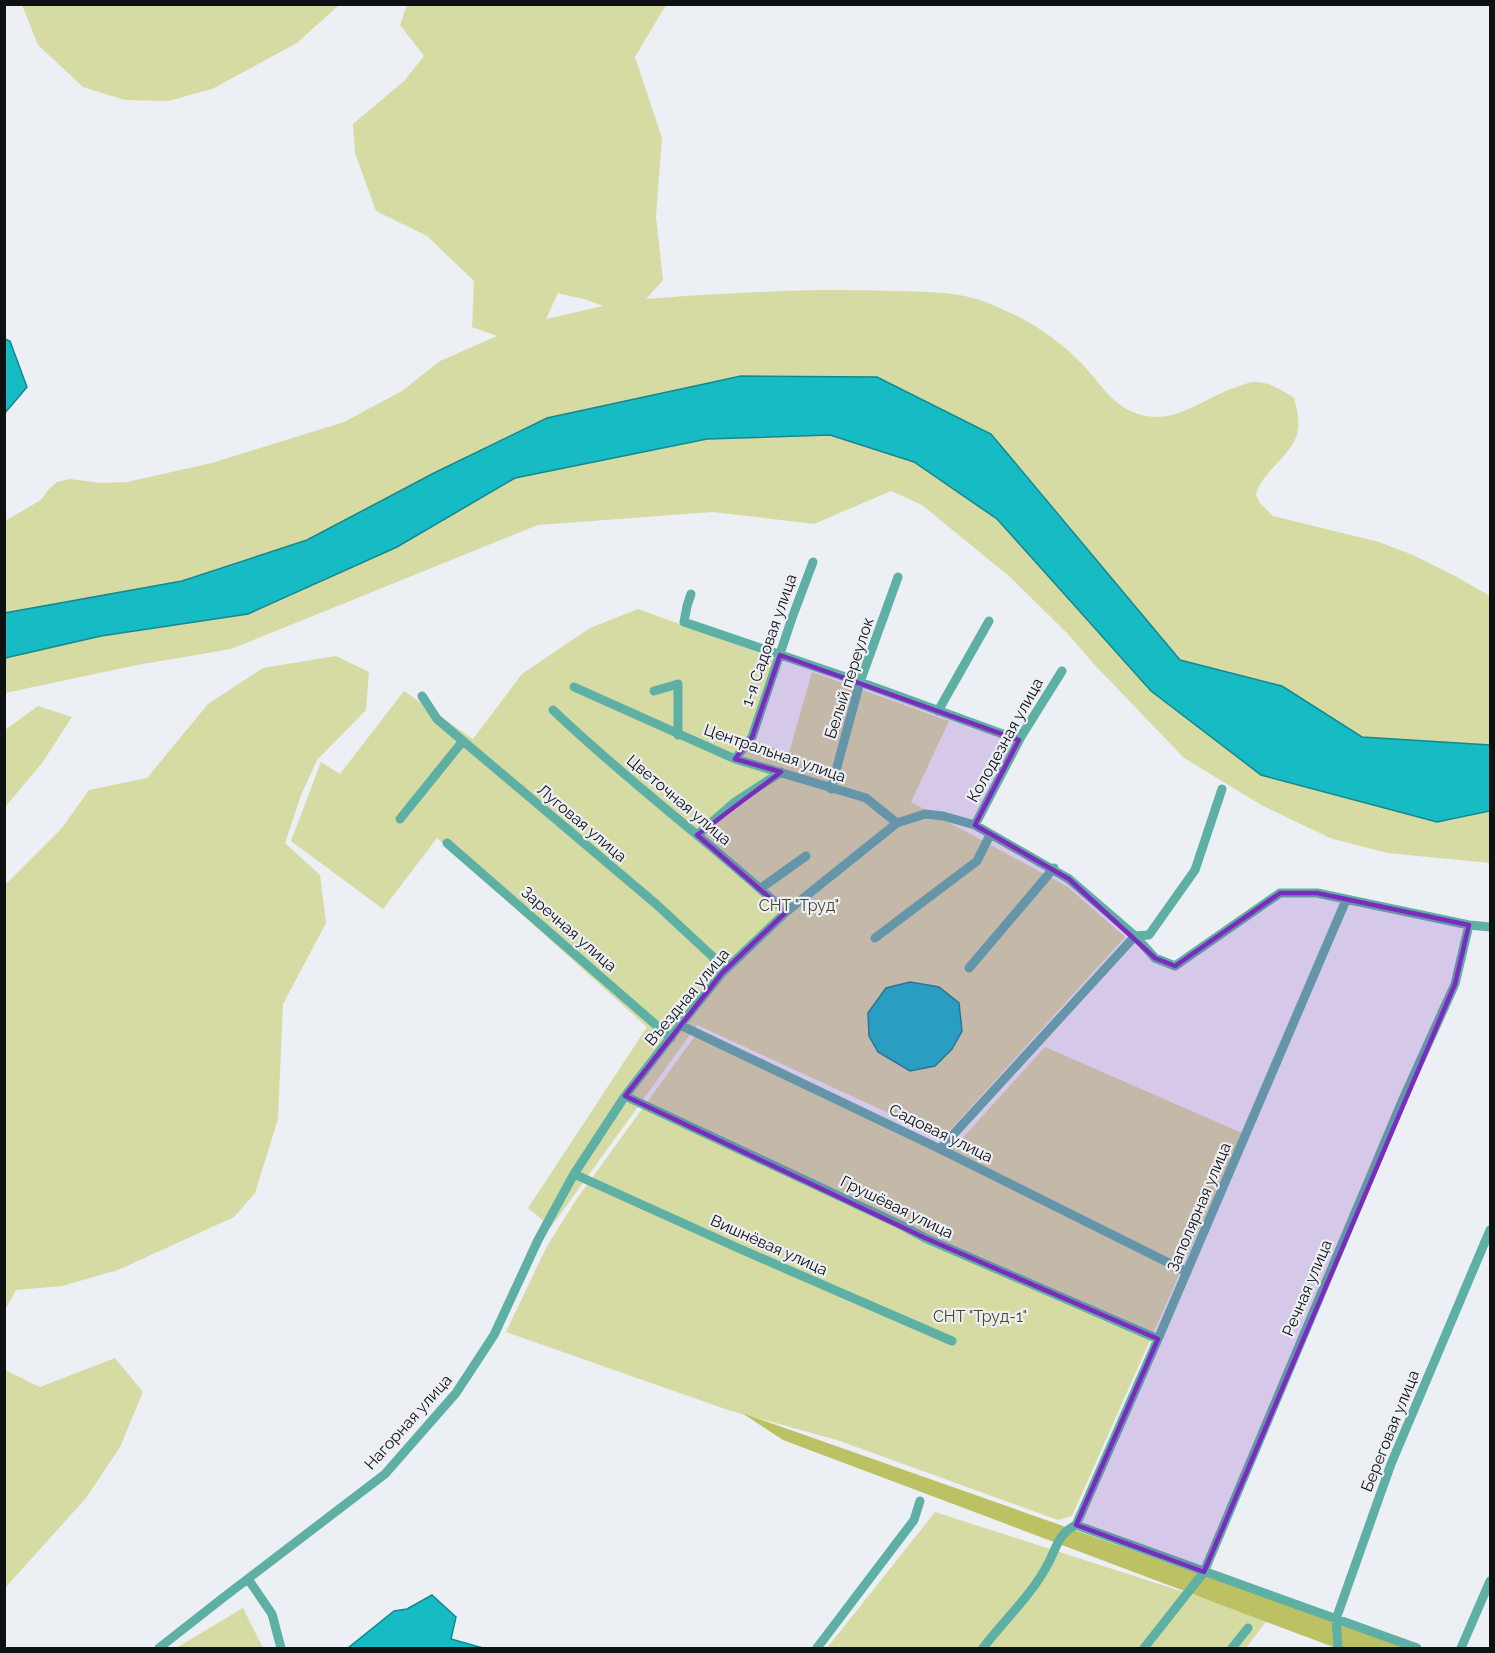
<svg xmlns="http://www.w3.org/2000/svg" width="1495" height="1653" font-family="Raleway,sans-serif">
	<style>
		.green { fill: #d6dba3; fill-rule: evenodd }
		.forest { fill: #bcc263 }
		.water { fill: #16bbc4; stroke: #14888f; stroke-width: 1.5 }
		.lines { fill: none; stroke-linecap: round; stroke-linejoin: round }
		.minor { stroke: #5eafa4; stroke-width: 9 }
		.marked { fill: #7b2cbf; fill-opacity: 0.2; stroke: #7b2cbf; stroke-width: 4.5; stroke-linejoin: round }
		.labels { text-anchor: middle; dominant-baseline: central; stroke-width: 4.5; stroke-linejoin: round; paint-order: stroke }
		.street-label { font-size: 16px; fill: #0f1012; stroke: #eceff4 }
		.park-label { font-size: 16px; fill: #474921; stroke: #eceff4 }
	</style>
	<rect width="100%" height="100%" fill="#eceff4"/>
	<!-- green -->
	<path class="green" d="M22,5h317l-42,38 -85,46 -44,12 -43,-1 -42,-13 -45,-42z
		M407,5h259l-31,52 27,81 -6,79 7,63 -17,19c82,-6 164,-11 246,-8 28,1 58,0 85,8 13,4 26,11 38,16 24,12 48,29 66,48 20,20 32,45 61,52 32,9 60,-15 89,-26 7,-2 14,-6 22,-7 15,-1 29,8 41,16 11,37 1,46 -23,72 -7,8 -13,15 -15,25l4,8 13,13 106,26 34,13 44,22 33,19v267l-103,-10 -57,-15 -67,-32 -79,-48 -92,-96 -24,-28 -58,-57 -88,-72 -31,-14 -77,33 -101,-12 -175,13 -307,124 -94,16 -132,28v-172l36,-21 7,-10 9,-8 13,-3 31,4 26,-1 85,-19 132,-41 58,-31 38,-30 57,-25 -25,-9 2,-46 -47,-45 -51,-25 -21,-58 -2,-29 51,-43 20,-25 -24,-31zM558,293l29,7 16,6 -57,13z
		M638,609l136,49 -25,81 40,14 23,-81 137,49 -38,81 157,85 57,50 -182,201 -246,-113 -146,202 -23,-19 119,-181 -210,-189 -54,71 -92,-68 30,-79 19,12 64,-83 69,48 49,-65 68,-46z
		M336,656l33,16 -3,38 -49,50 -16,35 -16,48 35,32 6,48 -43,81 -5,115 -23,74 -21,24 -116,53 -56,16 -46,4 -11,20v-425l57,-57 27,-38 58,-12 61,-74 55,-36z
		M38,706l34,11 -30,46 -37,44v-77z
		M695,1036l254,117 96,-106 197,86 -170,383 -14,4 -221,-80 -109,-30 -222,-78 41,-86 29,-46z
		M115,1358l28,34 -23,55 -34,51 -81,90v-218l35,17z
		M935,1512l333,107 -22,29h-419z
		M243,1608l20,40h-87z"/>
	<!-- forest -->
	<path class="forest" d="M742,1413l668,235h-74l-553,-208z"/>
	<!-- water -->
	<path class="water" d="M5,339l5,2 17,46 -22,26z
		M741,376l136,1 114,57 189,226 102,26 80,51 128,8v66l-53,11 -176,-47 -110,-84 -154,-172 -83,-57 -84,-27 -123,4 -192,39 -118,69 -149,67 -147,22 -96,22v-45l177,-32 125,-41 127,-67 113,-55z
		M910,982l29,5 20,16 3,28 -10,18 -17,17 -25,5 -32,-19 -9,-16 -1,-23 18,-25z
		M432,1595l24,22 -5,22 32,9h-135l46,-37 13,-2z"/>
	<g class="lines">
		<!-- minor -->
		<path class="minor" d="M691,594l-4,12 -3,16 176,60 159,58
			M574,687l161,72 131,39 31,25
			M654,691l24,-7v51
			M422,696l15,23 219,185 56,52 10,17
			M553,710c74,71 157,132 233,202
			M938,711l51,-90
			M735,759l17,-22 40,-119 21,-56
			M831,789l29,-107 38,-105
			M400,819l62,-77
			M975,825l47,-90 40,-64
			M697,835l38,-33 46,-30
			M447,843l224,195
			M761,888l45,-32
			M875,938l102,-77 13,-26
			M969,968l85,-100
			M680,1025l260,124 247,123
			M625,1096l278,130 22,12 233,101
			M940,1149l195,-213 14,-1 46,-65 27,-81
			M574,1174l164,74 214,93
			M1076,1525l82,-186 188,-439
			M1076,1525l341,123
			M248,1579l24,35 9,34
			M159,1648l65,-51 161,-123 71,-81 38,-58 44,-95 36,-66 51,-78 55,-71 42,-52 64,-61 111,-89 28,-9 18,2 32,9 94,54 66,57 20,22 20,8 105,-73h37l152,32 21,2
			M817,1648l97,-128 6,-19
			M983,1648c22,-29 49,-53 66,-86 8,-16 10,-29 27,-37
			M1144,1648l60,-76 199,-473 52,-115 14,-59
			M1232,1648l16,-20
			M1338,1648l-2,-29 55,-155 99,-234
			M1461,1648l29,-67"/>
	</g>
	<!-- marked area -->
	<path class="marked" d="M780,655l239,85 -44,85 94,54 86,79 20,8 105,-73h37l152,32 -14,59 -251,588 -128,-47 82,-186 -233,-101 -300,-142 97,-123 64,-61 -89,-77 84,-63 -46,-13 17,-22z"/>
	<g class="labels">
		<!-- street labels -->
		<g class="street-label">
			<text transform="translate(769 640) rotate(-71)">1-я Садовая улица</text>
			<text transform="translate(849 678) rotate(-72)">Белый переулок</text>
			<text transform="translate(1005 740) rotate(-61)">Колодезная улица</text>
			<text transform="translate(775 753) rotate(19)">Центральная улица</text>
			<text transform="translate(679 800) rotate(40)">Цветочная улица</text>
			<text transform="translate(582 823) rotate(40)">Луговая улица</text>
			<text transform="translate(569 929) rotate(41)">Заречная улица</text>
			<text transform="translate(687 997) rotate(-50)">Въездная улица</text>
			<text transform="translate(941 1133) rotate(26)">Садовая улица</text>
			<text transform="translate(897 1207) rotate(26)">Грушёвая улица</text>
			<text transform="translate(1199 1207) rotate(-67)">Заполярная улица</text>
			<text transform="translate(769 1245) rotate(24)">Вишнёвая улица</text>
			<text transform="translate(1307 1288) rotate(-67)">Речная улица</text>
			<text transform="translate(408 1422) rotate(-48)">Нагорная улица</text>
			<text transform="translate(1390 1431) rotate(-68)">Береговая улица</text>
		</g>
		<!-- park labels -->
		<g class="park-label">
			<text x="799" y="905">СНТ "Труд"</text>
			<text x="980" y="1316">СНТ "Труд-1"</text>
		</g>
	</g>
	<!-- border -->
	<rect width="1495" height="1653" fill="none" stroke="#0f1012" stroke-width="12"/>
</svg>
